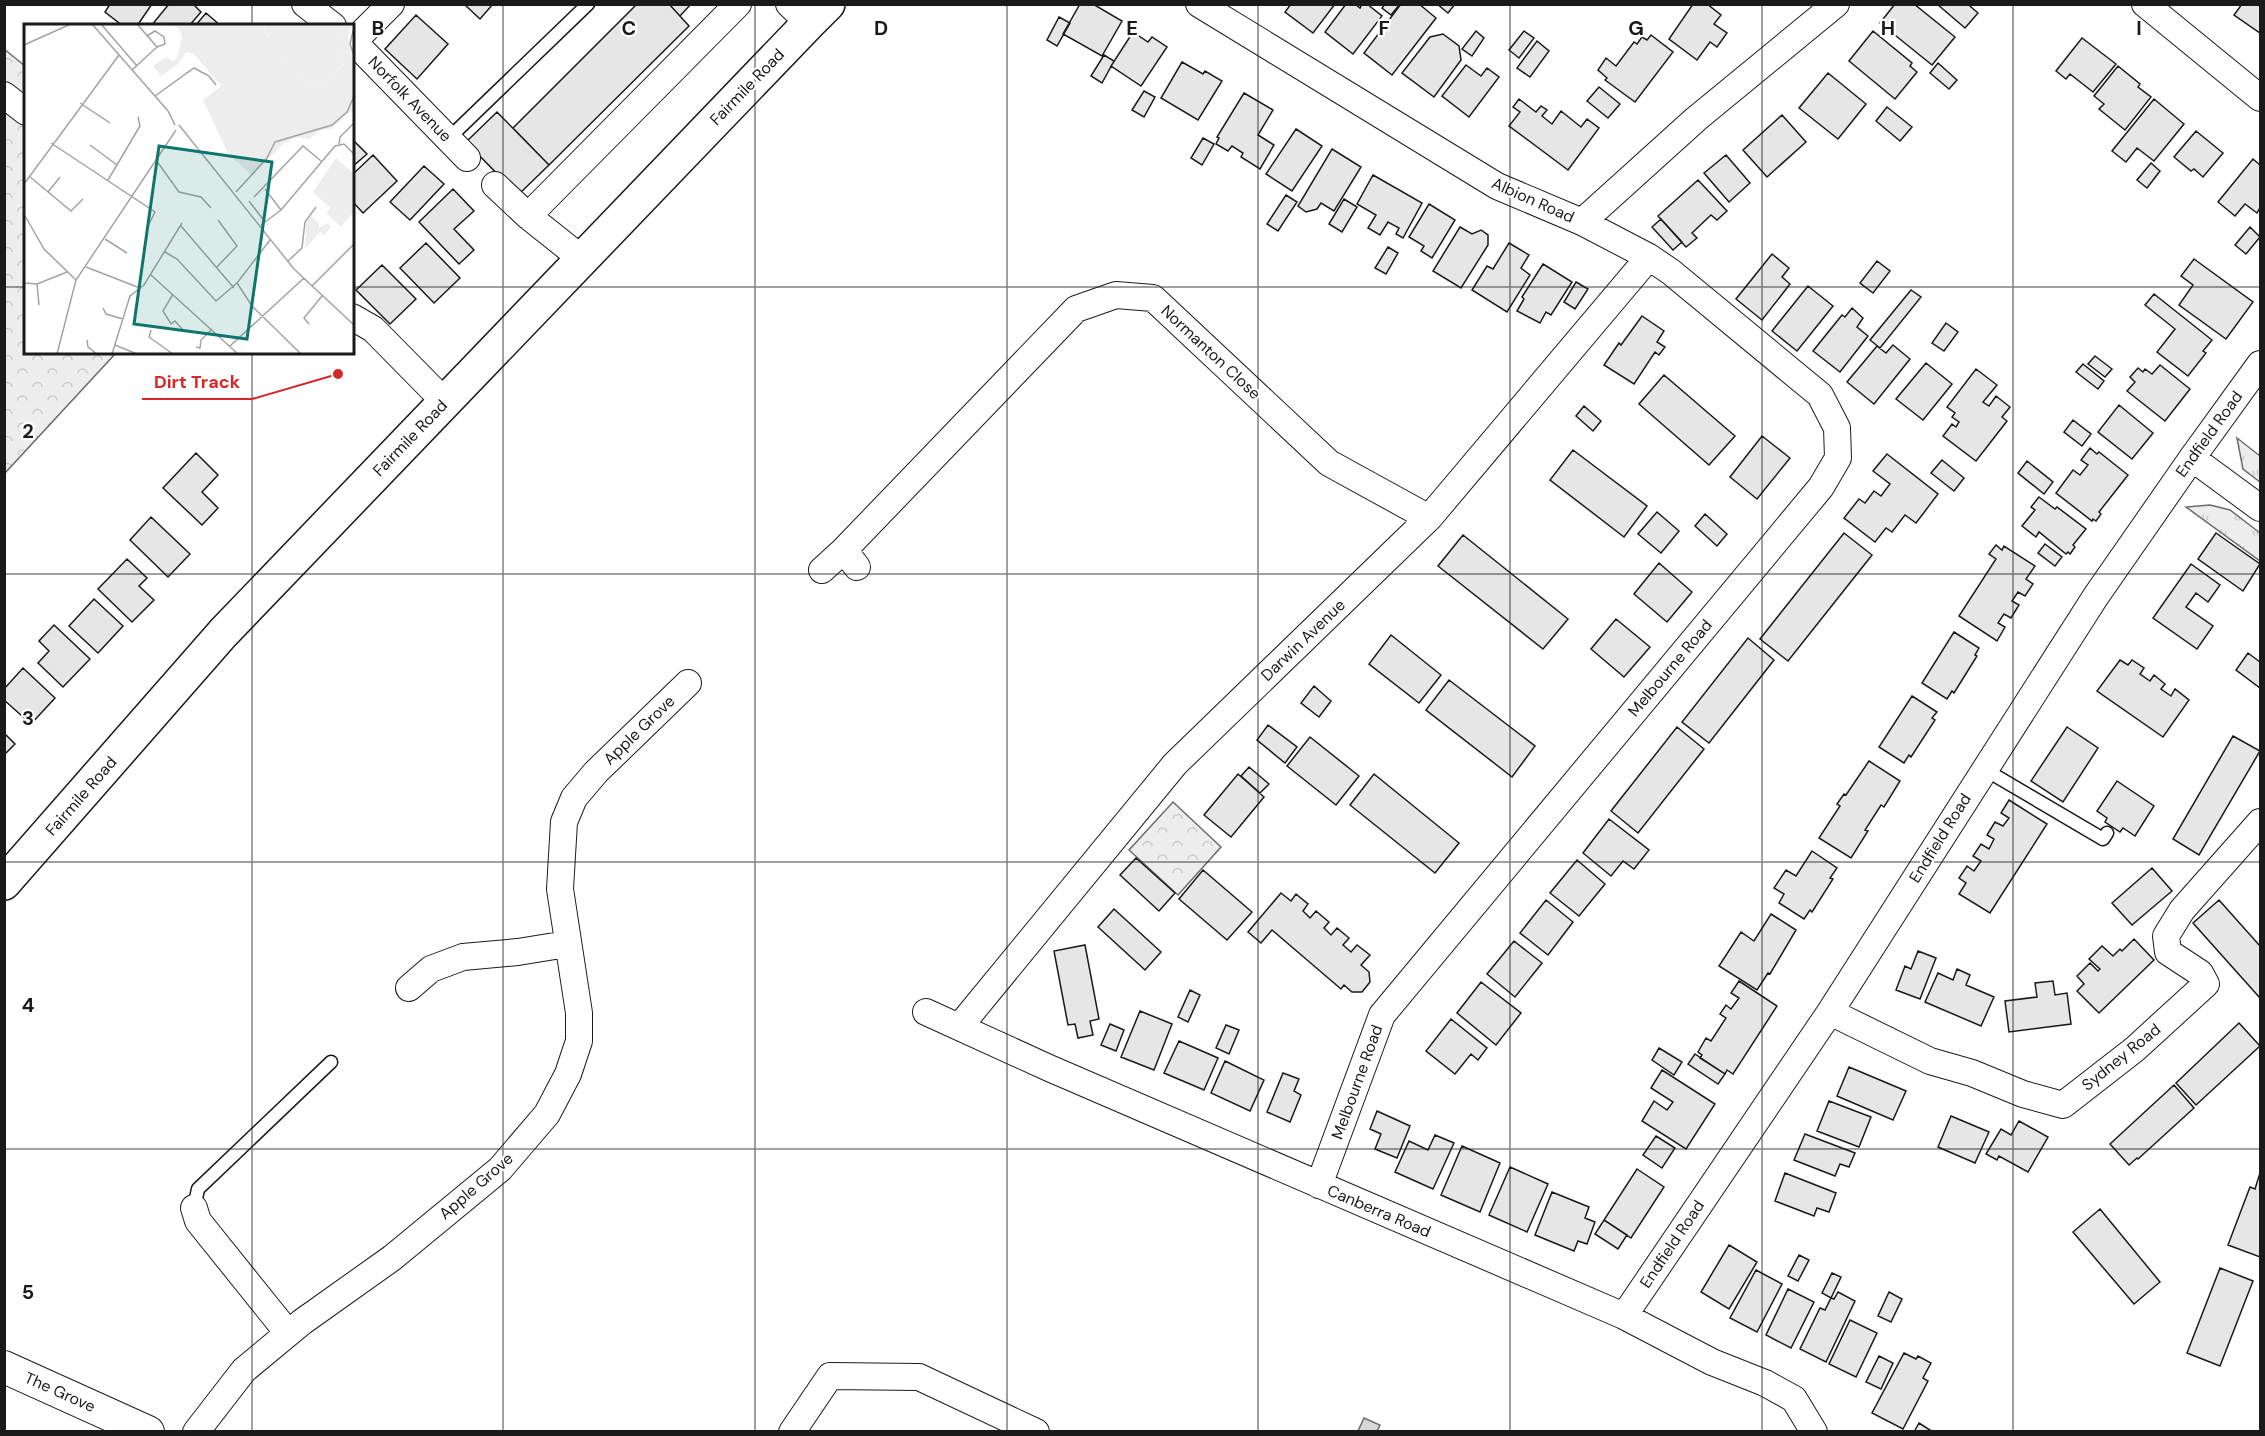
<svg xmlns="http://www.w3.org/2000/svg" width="2265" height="1436" font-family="'DM Sans',sans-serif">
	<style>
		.grass { fill: url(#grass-tufts); stroke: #6a6a6a; stroke-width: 1.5 }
		.forest { fill: url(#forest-crowns); stroke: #6a6a6a; stroke-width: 1.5 }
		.water { fill: #d7d7d7; stroke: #6a6a6a; stroke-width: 1.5 }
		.building { fill: #e6e6e6; stroke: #1a1a1a; stroke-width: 1.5 }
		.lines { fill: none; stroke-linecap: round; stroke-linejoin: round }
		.service-casing { stroke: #1a1a1a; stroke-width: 15 }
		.minor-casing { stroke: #1a1a1a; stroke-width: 28 }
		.tertiary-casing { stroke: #1a1a1a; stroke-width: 34 }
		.secondary-casing { stroke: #1a1a1a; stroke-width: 36 }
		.service { stroke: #fff; stroke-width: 12 }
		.minor { stroke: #fff; stroke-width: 26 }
		.tertiary { stroke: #fff; stroke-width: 32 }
		.secondary { stroke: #fff; stroke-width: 33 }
		.grid { fill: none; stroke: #1a1a1a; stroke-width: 1.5; stroke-opacity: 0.55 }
		.labels { text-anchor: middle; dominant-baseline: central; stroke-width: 4.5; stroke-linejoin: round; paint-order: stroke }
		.street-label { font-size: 16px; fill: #1a1a1a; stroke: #fff }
		.inset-road { fill: none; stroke: #a3a3a3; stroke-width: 1.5 }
		.view { fill: #0f766e; fill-opacity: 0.15; stroke: #0f766e; stroke-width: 3 }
		.inset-edge { fill: none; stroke: #1a1a1a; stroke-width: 3 }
		.grid-label { font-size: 20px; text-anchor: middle; font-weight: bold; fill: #1a1a1a; stroke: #fff; stroke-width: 4.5; stroke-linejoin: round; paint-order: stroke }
		.leader { fill: none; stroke: #d62828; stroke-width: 2 }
		.callout-dot { fill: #d62828; stroke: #fff; stroke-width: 2 }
		.callout-label { font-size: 18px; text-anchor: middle; font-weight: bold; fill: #d62828; stroke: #fff; stroke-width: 4.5; stroke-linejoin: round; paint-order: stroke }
	</style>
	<defs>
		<pattern id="grass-tufts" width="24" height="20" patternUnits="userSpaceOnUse" patternTransform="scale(1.5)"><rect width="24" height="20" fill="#ededed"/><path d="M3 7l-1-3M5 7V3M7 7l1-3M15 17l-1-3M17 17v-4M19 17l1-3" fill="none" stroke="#cbcbcb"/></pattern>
		<pattern id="forest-crowns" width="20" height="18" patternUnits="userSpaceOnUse" patternTransform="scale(1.5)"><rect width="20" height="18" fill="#ededed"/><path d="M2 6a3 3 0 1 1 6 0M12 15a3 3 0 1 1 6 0" fill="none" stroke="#cbcbcb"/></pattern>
	</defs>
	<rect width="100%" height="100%" fill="#fff"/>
	<!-- grass -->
	<path class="grass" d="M2237,438l23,18v26l-17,-13z
		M2210,505l20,5 30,23v28l-74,-54z"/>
	<!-- forest -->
	<path class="forest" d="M4,49l21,17 1,286 90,1 -111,120z
		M1173,802l48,45 -43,48 -49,-45z"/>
	<!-- water -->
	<path class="water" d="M1364,1418l16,7 -3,6h-19z"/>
	<!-- building -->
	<path class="building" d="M110,4h42l-15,22h-14l-18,-14z
		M169,4h24l8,8 -12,14h-38z
		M464,4h29l-13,15z
		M637,4h32l20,22 -140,139 -36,-37z
		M669,4h22l-11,12z
		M1080,4h13l29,17 -20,35 -39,-22z
		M1291,4h44l-22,29 -28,-21z
		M1346,4h9l5,4 2,-4h5l15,12 -29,38 -28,-22z
		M1385,4h15l-9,11 -9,-7z
		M1401,4h18l17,14 -44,57 -28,-22z
		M1437,4h18l-7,9z
		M1693,4h14l14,11 -7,9 13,9 -10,14 -7,-5 -13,18 -28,-21z
		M1895,4h19l41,33 -23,28 -52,-42z
		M1937,4h34l-1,2 8,7 -13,15z
		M2242,4h18v29l-26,-18z
		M206,13l15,13h-26z
		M416,15l32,29 -31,35 -32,-30z
		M1059,17l11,6 -13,23 -10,-6z
		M1476,31l8,7 -12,18 -10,-7z
		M1524,31l10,7 -15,20 -10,-8z
		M1873,31l39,32 -2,3 7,6 -22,27 -46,-38z
		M1133,32l15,10 4,-5 15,10 -26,39 -30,-20z
		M1443,34l16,12 2,14 -27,37 -32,-24 28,-36z
		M1651,35l22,17 -38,50 -30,-22 2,-2 -9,-8 8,-12 10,8 18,-24 3,2 5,-7 5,3z
		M2082,38l34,26 -23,28 -23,-18 -4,5 -10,-8z
		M1537,41l12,10 -19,26 -13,-9z
		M1104,55l10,6 -12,22 -11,-7z
		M1182,62l21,12 2,-3 17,10 -24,39 -37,-22z
		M1938,63l19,17 -8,9 -19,-16z
		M1466,65l15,11 6,-8 12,9 -30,40 -27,-21z
		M2118,66l22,18 -2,3 13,10 -26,33 -26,-21 5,-5 -10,-8z
		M1828,73l38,31 -28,35 -39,-31z
		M1599,87l21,17 -12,14 -21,-17z
		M1144,91l11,6 -11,20 -12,-7z
		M1244,93l29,17 -15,25 16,10 -14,24 -19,-12 2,-4 -11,-7 -4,5 -12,-7 3,-6 -2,-1z
		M1519,99l17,13 5,-6 6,4 -5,6 10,8 9,-13 20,16 6,-8 12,9 -31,42 -59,-44 11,-14 -7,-5z
		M2154,99l30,25 -30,37 -17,-13 -11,14 -14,-11z
		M1887,107l25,20 -12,14 -24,-20z
		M497,112l52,53 -31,30 -52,-53z
		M1782,115l24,27 -39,35 -24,-27z
		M1296,129l26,17 -30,45 -26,-17z
		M2196,131l27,22 -20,24 -9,-8 -3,2 -17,-14z
		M1203,138l11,6 -12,21 -11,-7z
		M352,139l15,15 -15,13z
		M1332,149l29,18 -27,44 -13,-8 -4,6 -11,3 -8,-6z
		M373,155l24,26 -34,32 -11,-12v-26z
		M1726,155l24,28 -21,19 -25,-29z
		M2253,159l7,6v43l-3,5 -12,-9 -10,12 -17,-14z
		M2151,163l9,8 -13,17 -10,-8z
		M424,166l20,18 -34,36 -20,-18z
		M1373,175l49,28 -19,35 -7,-4 3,-6 -11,-6 -8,13 -12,-7 8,-13 -19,-11z
		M1698,180l29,31 -10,9 -6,-5 -19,18 5,5 -11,9 -28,-31z
		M453,189l21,22 -20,18 20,21 -15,14 -40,-42z
		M1286,195l11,7 -19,29 -11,-7z
		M1344,199l13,8 -15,25 -13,-8z
		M1429,204l26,16 -23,38 -11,-7 3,-5 -15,-9z
		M1661,219l21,23 -9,8 -21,-23z
		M1460,227l12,7 9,-4 7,5v10l-27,43 -28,-17z
		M2250,227l10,10 -14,17 -11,-9z
		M426,243l34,35 -26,25 -34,-35z
		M1509,243l20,12 -8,13 9,7 -23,37 -35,-22 15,-24 6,3z
		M1388,247l10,6 -12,21 -11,-6z
		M1772,254l17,14 -7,9 8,7 -28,36 -26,-21z
		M2194,259l59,43 -27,37 -47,-34 14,-20 -12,-9z
		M1877,261l13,10 -17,22 -13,-10z
		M1543,264l29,18 -21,33 -5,-3 -6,11 -23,-12 7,-12 -2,-2z
		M382,265l34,34 -26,25 -34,-34z
		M1576,282l12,7 -13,20 -11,-7z
		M1808,286l25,20 -36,45 -25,-20z
		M1911,290l10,7 -41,51 -10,-8z
		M2154,294l58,46 -9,11 3,2 -18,23 -31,-24 18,-23 -30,-24z
		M1852,308l11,10 -6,9 11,9 -28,36 -27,-21 29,-36 3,2z
		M1642,316l22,15 -7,11 8,5 -6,8 -4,-3 -21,32 -30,-19 15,-22 2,2z
		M1946,323l12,9 -14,19 -12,-8z
		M1893,345l17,14 -36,45 -27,-22 30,-36 9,7z
		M2095,356l17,13 -7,8 -17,-13z
		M1926,363l26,21 -29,36 -27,-21z
		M2083,364l21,17 -6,8 -22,-17z
		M2160,365l30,24 -25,32 -38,-30 8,-9 -5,-5 8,-9 5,4 2,-3 7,5z
		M1976,369l21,16 -14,17 6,4 7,-10 14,11 -8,10 5,4 -31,40 -33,-25 9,-12 4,3 3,-5 -7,-5 3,-4 -8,-6z
		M1664,375l71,61 -26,29 -70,-61z
		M2119,405l34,28 -21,26 -34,-27z
		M1584,406l17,15 -8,10 -17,-15z
		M2073,420l18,14 -9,12 -18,-14z
		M1762,436l28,22 -33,41 -27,-22z
		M2090,448l7,6 2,-2 29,23 -29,37 2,2 -5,7 -3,-2 -1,2 -36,-28 17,-23 7,5 8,-10 -7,-5z
		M1573,450l74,56 -23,31 -74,-57z
		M196,453l22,22 -16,17 16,16 -16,17 -39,-37z
		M1887,454l51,40 -22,29 -11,-8 -13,17 -6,-4 -11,14 -31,-24 15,-19 6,4 9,-12 7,5 9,-12 -17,-13z
		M1942,460l22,18 -10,13 -23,-18z
		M2027,461l26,21 -9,12 -26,-21z
		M2039,497l16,12 2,-2 29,22 -13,16 2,2 -5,7 -2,-2 -2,2 -27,-22 -3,5 -14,-11 13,-16 -4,-3z
		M1657,512l22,19 -18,22 -23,-19z
		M1705,514l22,20 -10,12 -22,-20z
		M151,517l39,37 -22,23 -38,-37z
		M1844,533l28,22 -84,106 -28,-22z
		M2216,533l44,31 -17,27 -45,-32z
		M1463,535l105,84 -25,30 -105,-83z
		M2045,544l17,13 -7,9 -17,-13z
		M1996,545l6,5 2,-4 31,20 -9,13 7,5 -8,12 -7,-4 -6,9 7,4 -8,13 -7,-4 -6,9 7,4 -8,14 -38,-25 37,-57 -7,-5z
		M127,559l20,19 -8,8 15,14 -22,22 -34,-33z
		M1659,563l33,29 -25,30 -33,-28z
		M2191,564l29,21 -12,17 -12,-9 -10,14 27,19 -16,23 -44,-31z
		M94,599l29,27 -25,27 -29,-27z
		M1616,619l34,28 -26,30 -33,-28z
		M54,625l36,34 -27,28 -25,-24 11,-12 -10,-10z
		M1954,632l25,16 -4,7 2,1 -23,37 -2,-2 -5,8 -25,-16z
		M1391,635l50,40 -22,28 -50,-39z
		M1748,638l26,22 -65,83 -27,-21z
		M2248,653l12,9v26l-24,-18z
		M2120,660l8,5 4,-5 12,8 -4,6 10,7 4,-6 11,9 -4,5 10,7 4,-7 14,11 -26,37 -66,-46z
		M23,668l32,30 -24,26 -27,-24v-11z
		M1449,680l86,66 -23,31 -86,-67z
		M1314,686l17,15 -12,16 -18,-14z
		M1912,696l25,16 -5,6 3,2 -24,37 -2,-2 -5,8 -25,-16z
		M1268,725l29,22 -12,16 -28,-23z
		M1677,727l27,22 -66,84 -27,-22z
		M2067,727l31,21 -35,54 -32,-21z
		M4,733l11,11 -11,11z
		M2233,736l27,15 -61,104 -26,-16z
		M1310,737l49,39 -23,29 -49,-39z
		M1869,761l31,20 -16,26 -3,-2 -16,25 3,1 -17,27 -32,-20 21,-32 -3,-2 7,-10 2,1z
		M1249,767l20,17 -9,9 -19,-17z
		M1238,774l26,23 -33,40 -27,-22z
		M1374,774l85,69 -24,30 -85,-68z
		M2117,781l37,25 -19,30 -12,-8 -3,4 -15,-10 2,-4 -10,-7z
		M2009,800l38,24 -57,89 -31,-19 7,-11 -7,-5 8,-12 7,5 7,-10 -8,-5 8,-12 8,5 5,-10 -7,-4 8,-13 8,4 6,-8 -8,-5z
		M1609,819l40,31 -15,19 -11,-8 -12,15 -28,-23z
		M1812,851l25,17 -7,10 3,1 -21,33 -2,-2 -6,9 -25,-16 5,-9 -10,-6 12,-18 10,6z
		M1136,858l39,35 -16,18 -39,-36z
		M1577,860l28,24 -26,32 -29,-23z
		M2152,868l20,23 -40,34 -20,-22z
		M1203,870l49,42 -25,28 -48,-41z
		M1281,893l10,8 5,-7 12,10 -5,7 7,7 6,-7 13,11 -5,6 7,7 6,-7 12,10 -6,7 8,7 6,-7 13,10 -9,10 8,7 1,10 -8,10h-10l-8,-7 -3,4 -69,-59 -11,13 -13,-11z
		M1546,900l27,22 -25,33 -28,-22z
		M2219,900l41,46v52l-67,-75z
		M1114,909l47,43 -16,18 -47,-43z
		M1771,914l25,16 -26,44 -2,-1 -11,17 -38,-24 22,-34 13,9z
		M2134,939l20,21 -55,53 -22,-22 7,-7 -7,-8 13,-13 8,8 2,-2 -11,-10 13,-13 11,10 7,-7 2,2z
		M1514,941l28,22 -27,34 -28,-23z
		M1085,945l14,74 -9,2 3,14 -15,3 -3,-14 -7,1 -14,-74z
		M1918,951l18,7 -16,41 -24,-9 9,-24 6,3z
		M1957,969l13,6 -4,10 28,12 -13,29 -56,-24 13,-29 15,7z
		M1739,981l38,25 -44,68 -6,-4 -2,4 -25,-16 2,-3 -4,-3 8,-14 5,3 15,-23 -6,-4 6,-9 5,4 8,-11 -8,-5z
		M2053,981l2,14 12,-2 4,31 -62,8 -4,-31 32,-4 -2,-14z
		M1481,982l40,31 -25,32 -39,-32z
		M1190,990l10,5 -12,27 -10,-5z
		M1140,1011l32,13 -18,46 -33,-13z
		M1451,1019l36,29 -9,12 -7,-6 -16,20 -29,-23z
		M2239,1023l21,23 -64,59 -20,-22z
		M1110,1024l14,6 -8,21 -15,-6z
		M1226,1025l13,5 -10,24 -13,-6z
		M1179,1041l39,17 -14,32 -40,-17z
		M1659,1048l23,14 -8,13 -22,-15z
		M1695,1054l30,20 -7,10 -30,-20z
		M1225,1061l39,19 -14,31 -39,-18z
		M1849,1067l57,24 -13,29 -56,-24z
		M1662,1070l53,34 -29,45 -44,-28 12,-20 13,9 6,-8 -22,-14z
		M1283,1073l16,6 -5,12 7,4 -11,27 -23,-10z
		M2174,1085l20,23 -56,51 -1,-1 -8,7 -19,-21z
		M1829,1101l42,16 -12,30 -42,-16z
		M1377,1111l33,15 -13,32 -22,-9 6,-15 -11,-5z
		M1951,1116l38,16 -14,31 -37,-16z
		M2019,1121l29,16 -20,35 -29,-16 -2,4 -11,-6 15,-25 10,6z
		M1805,1134l50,19 -6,14 -9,-3 -5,12 -41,-16z
		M1435,1135l19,8 -21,46 -38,-17 14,-31 19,9z
		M1656,1136l19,12 -13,20 -19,-13z
		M1462,1146l38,17 -20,49 -39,-17z
		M1510,1167l38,17 -21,48 -38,-17z
		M1637,1169l27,18 -33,51 -27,-18z
		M1785,1173l51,20 -7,19 -12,-4 -3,8 -39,-15z
		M2260,1173v84l-32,-12 22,-58 5,2z
		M1552,1192l37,15 -4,11 10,4 -8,22 -9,-3 -4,10 -39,-16z
		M2100,1209l60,73 -26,22 -61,-72z
		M1604,1220l23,15 -9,14 -23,-15z
		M1729,1245l28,17 -28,47 -28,-17z
		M1799,1255l10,5 -11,21 -10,-5z
		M2220,1268l33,13 -33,85 -33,-13z
		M1756,1270l26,14 -25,48 -27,-14z
		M1832,1273l9,4 -10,21 -9,-5z
		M1788,1289l26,13 -23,46 -25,-13z
		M1838,1292l17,9 -29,61 -26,-13 20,-41 5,2 6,-12 3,1z
		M1889,1292l13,7 -11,23 -13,-6z
		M1850,1320l27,13 -21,44 -27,-13z
		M1904,1353l12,6 2,-3 13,7 -8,15 5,3 -25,48 -31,-16z
		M1879,1356l14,7 -12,26 -15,-7z
		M1919,1423l14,9h-19z"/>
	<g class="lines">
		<defs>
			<path id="service" d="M447,140l141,-136
				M1984,769l119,70 4,-6
				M194,1208l4,-19 133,-127"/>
			<path id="minor" d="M305,4l28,22
				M789,4l20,19
				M1199,4l298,182 85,36 114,-103 140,-115
				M2145,4l115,94
				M352,40l115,118
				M354,41l37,-37
				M4,95l22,17
				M495,185l33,31 54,43
				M528,216l210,-212
				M352,317l21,12 72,73
				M2192,458l68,50
				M844,550l13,17
				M822,570l22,-20 232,-241 40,-14 37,3 176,165 100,55
				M409,988l22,-19 32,-12 55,-5 49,-8
				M926,1012l123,56 575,248 88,46 53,21 29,16 20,33
				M1830,1012l100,49 42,12 51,21 40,11 72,-56 71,-65 -6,-11 -32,-21 -2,-16 16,-26 78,-88
				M960,1026l215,-262 254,-246 220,-261
				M1319,1185l63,-170 439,-528 17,-29 -1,-30 -17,-33 -149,-123 -22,-15 -67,-35
				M194,1208l4,13 90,112
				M1624,1316l206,-304 266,-416 96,-138 68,-94
				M196,1432l48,-62 58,-48 90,-64 108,-89 47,-55 21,-40 11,-33v-28l-19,-124 4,-67 10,-24 22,-26 92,-89
				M792,1432l38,-56 89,1 117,55"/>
			<path id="tertiary" d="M4,1367l144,65"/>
			<path id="secondary" d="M4,883l219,-250 586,-610 19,-19"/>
		</defs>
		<!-- service casing -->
		<use href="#service" class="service-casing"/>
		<!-- minor casing -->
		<use href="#minor" class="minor-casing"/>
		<!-- tertiary casing -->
		<use href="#tertiary" class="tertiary-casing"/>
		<!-- secondary casing -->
		<use href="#secondary" class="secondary-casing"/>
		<!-- service -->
		<use href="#service" class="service"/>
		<!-- minor -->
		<use href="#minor" class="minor"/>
		<!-- tertiary -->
		<use href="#tertiary" class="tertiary"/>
		<!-- secondary -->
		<use href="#secondary" class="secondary"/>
	</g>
	<!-- grid -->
	<path class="grid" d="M252,4v22M503,4v1428M755,4v1428M1007,4v1428M1258,4v1428M1510,4v1428M1762,4v1428M2013,4v1428M4,287h22M352,287h1908M252,352v1080M4,574h2256M4,862h2256M4,1149h2256"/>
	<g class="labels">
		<!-- street labels -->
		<g class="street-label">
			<text transform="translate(747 87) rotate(-46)">Fairmile Road</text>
			<text transform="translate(410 99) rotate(46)">Norfolk Avenue</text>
			<text transform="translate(1533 200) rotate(24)">Albion Road</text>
			<text transform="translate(1211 352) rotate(43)">Normanton Close</text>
			<text transform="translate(2209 434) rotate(-54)">Endfield Road</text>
			<text transform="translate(410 438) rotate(-46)">Fairmile Road</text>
			<text transform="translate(1303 640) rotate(-44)">Darwin Avenue</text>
			<text transform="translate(1670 668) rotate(-50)">Melbourne Road</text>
			<text transform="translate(639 730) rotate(-44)">Apple Grove</text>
			<text transform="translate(81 796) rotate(-49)">Fairmile Road</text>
			<text transform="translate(1940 838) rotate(-58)">Endfield Road</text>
			<text transform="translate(2121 1057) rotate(-39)">Sydney Road</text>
			<text transform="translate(1357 1082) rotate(-70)">Melbourne Road</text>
			<text transform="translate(476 1186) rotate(-41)">Apple Grove</text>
			<text transform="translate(1379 1211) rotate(23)">Canberra Road</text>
			<text transform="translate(1672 1244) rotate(-56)">Endfield Road</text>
			<text transform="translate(60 1392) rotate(24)">The Grove</text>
		</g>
	</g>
	<!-- overview -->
	<g transform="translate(24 24)">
		<rect width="330" height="330" fill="#fff"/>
		<path d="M239,0h74l7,39 -19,19 -17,5 -20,-28 -12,-6zM287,192l8,7v5l9,-5 3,4 -7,8 -4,-3 -15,17 1,-25z" fill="#ededed"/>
		<path d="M144,0h95l5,13 7,3 1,13 12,6 20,28 17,-5 19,-18 -7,-40h17l-6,10 2,14 4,-2v63l-22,19 -13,3 -9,8 -14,-2 -13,7 -31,32 -24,-23 -25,-53 18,-14 -27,-32 -8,-2 -8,12 -17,12 -8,-10 13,-9 7,4 4,-3 5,-21 -4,-9z" fill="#ededed"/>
		<path d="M312,134l18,16v38l-13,15 -15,-14 4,-5 -17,-16z" fill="#ededed"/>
		<path class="inset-road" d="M68,0l76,87 7,14M77,0l36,42M329,7l-3,13 4,11M123,12l8,-5 9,6 1,7 -8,3M0,21l47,-21M108,46l25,-23 -20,-23M131,72l39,-28 15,8 7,9M56,79l30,20M155,101l115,144 60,56M27,119l104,69 -9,18M315,120l1,-7 14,-14M66,121l27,20M132,136l23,32 22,5 10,11M5,152l42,35 12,-12M84,156l32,-54 -2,-9M0,160l95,-129M241,165l16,21M24,168l12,-15M212,168l31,-34 8,-16 57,-17 15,-13 7,-16M230,173l49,-51 18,15M225,177l16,21M0,190l20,35 32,31M237,201l20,-15 54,-64 9,-2 10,10M157,202l53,62M81,215l22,14M246,216l-33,43 15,23 49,48M141,228l12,7 39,42 21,-18M264,237l14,-13 3,-26 11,-15M62,243l54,21M192,244l21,-22 -19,-26M127,251l87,79M0,259l13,1 30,-12M13,260l2,21M288,262l42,-42M149,270l-10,17 8,13 4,-3 9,10M79,284l3,6 17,5M285,300l-5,-6 18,-22M127,306l-2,7 24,17M63,316l1,7 9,7M91,321l22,9M206,322l74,-68M172,323l4,1 1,-8 11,-11M33,330l19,-74 100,-150M88,330l18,-58 14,-11 38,-62"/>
		<path class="view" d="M135,122l113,16 -25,177 -113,-15z"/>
		<rect width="330" height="330" class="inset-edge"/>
	</g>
	<g class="grid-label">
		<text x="378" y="35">B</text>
		<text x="629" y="35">C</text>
		<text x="881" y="35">D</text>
		<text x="1132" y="35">E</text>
		<text x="1384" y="35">F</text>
		<text x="1636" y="35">G</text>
		<text x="1888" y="35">H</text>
		<text x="2139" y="35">I</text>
		<text x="28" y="438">2</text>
		<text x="28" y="725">3</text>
		<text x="28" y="1012">4</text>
		<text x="28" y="1299">5</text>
	</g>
	<!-- callouts -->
	<path class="leader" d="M338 374L252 399H142"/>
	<circle class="callout-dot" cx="338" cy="374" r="6"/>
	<g class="callout-label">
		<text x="197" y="388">Dirt Track</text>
	</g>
	<!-- border -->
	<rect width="2265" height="1436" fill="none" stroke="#1a1a1a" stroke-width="12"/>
</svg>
